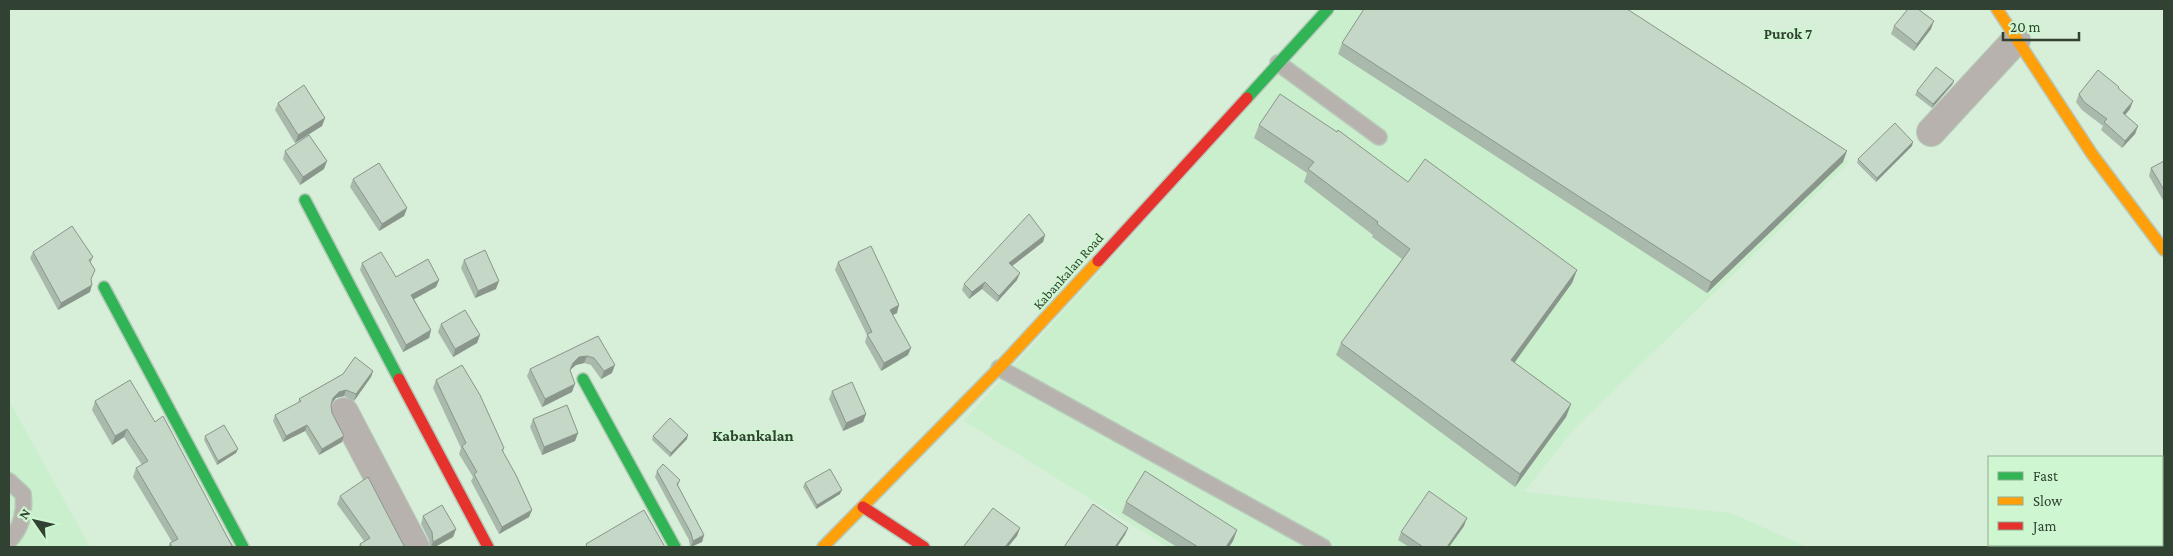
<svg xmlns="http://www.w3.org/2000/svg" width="2173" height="556" font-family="'Crimson Pro',serif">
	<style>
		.built { fill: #caefcd }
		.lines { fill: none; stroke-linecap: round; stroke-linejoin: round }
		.lane-casing { stroke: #b7cab9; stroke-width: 18 }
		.street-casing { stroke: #b7cab9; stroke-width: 30 }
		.fast-casing { stroke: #b7cab9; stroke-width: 14 }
		.slow-casing { stroke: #b7cab9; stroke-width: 14 }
		.jam-casing { stroke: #b7cab9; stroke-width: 14 }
		.lane { stroke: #b7b2ae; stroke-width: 15 }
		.street { stroke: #b7b2ae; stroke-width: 28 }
		.fast { stroke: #30b455; stroke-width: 11 }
		.slow { stroke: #ff9f0a; stroke-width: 11 }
		.jam { stroke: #e5322d; stroke-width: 11 }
		.wall { fill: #a9b9ab }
		.shaded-wall { fill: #8a968b }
		.building { fill: #c5d7c7; stroke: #8a968b }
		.labels { text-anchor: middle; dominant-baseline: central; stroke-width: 4; stroke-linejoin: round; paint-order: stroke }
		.street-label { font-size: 14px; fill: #314132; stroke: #cef7d1 }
		.neighbourhood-label { font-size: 15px; font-weight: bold; fill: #314132; stroke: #cef7d1 }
		.quarter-label { font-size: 16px; font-weight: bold; fill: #314132; stroke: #cef7d1 }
	</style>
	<rect width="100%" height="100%" fill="#d7eed9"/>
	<!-- built -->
	<path class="built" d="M1338,9h273l238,153 -274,266 -51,64 207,21 76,34h-639l-204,-126z
		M9,400l14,26 67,121h-81z"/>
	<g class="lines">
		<defs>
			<path id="lane" d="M1278,63l101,74
				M999,368l324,179
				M9,481l14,13c2,18 -1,34 -14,47"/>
			<path id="street" d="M1931,132l85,-92
				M344,412l71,135"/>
			<path id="fast" d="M1247,98l81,-89
				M305,200l94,179
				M104,287l139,260
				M583,379l92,168"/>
			<path id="slow" d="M1997,9l95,145 72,96
				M823,547l176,-179 99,-107"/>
			<path id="jam" d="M1098,261l149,-163
				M399,379l89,168
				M863,507l61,40"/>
		</defs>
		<!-- lane casing -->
		<use href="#lane" class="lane-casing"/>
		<!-- street casing -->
		<use href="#street" class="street-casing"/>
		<!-- fast casing -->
		<use href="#fast" class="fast-casing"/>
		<!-- slow casing -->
		<use href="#slow" class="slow-casing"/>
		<!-- jam casing -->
		<use href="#jam" class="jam-casing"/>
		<!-- lane -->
		<use href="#lane" class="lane"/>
		<!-- street -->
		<use href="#street" class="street"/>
		<!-- fast -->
		<use href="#fast" class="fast"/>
		<!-- slow -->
		<use href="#slow" class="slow"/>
		<!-- jam -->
		<use href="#jam" class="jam"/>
	</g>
	<!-- wall -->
	<path class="wall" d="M1894,26l37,3 -17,22 -23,-17z
		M1342,43l501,119 -136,131 -369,-239z
		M1954,81l-2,4 -20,23 -17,-13 2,-4z
		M2119,87v1l11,21 -5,6 13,11 -3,8 -13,14 -21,-18 2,-4 -21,-16 -6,-8 3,-8z
		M278,103l47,15 -3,8 -27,17 -20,-33z
		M1259,125l149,57 169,88 -5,13 -58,79 57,42 -5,13 -51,70 -179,-132 5,-12 61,-84 -30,-22 1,-2 -69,-53 3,-9 -53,-35z
		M1912,146l-36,36 -19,-19 1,-4z
		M285,151l39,18 -24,16 -17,-26z
		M2164,161v41l-15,-26 2,-8z
		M353,179l54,29 -3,8 -25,15 -29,-44z
		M1045,235l-2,7 -31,24 5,14 -20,22 -15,-13 -13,10 -7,-9 2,-6z
		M33,252l60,5 -2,5v18l-1,12 -32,18 -28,-52z
		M464,260l32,29 -21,9 -14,-30z
		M838,262l59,51 -4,2 15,40 -27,16 -16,-29 2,-7 -32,-65z
		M362,263l34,14 43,3 -3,7 -22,12 17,31 -2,8 -26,14 -43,-82z
		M441,324l39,11 -3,8 -24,14 -15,-25z
		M598,336l14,37 -11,6 -10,-14 -7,-2 -8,2 -6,5 2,22 -30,15 -15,-31 3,-7z
		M373,371l-2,6 -17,24 -10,-5 -8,2 -5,6 1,9 10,29 -23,13 -14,-24 -22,11 -10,-21 2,-6 23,-12 1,-4 44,-25z
		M436,380l68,68 -1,4 29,58 -3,7 -30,17 -28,-53 2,-4 -14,-23 2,-6 -28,-60z
		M832,391l34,23 -3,8 -20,9 -14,-32z
		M95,401l60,21 79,125h-66l2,-4 2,-1 -39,-65 3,-9 6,-3 -18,-28 -12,8 -20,-35z
		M533,419l45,14 -3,8 -33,14 -12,-28z
		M205,436l31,17 -19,12 -13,-25z
		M653,436l34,3 -17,18 -18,-17z
		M657,471l23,9 -2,6 26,49 -2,7 -12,5 -1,-7 -34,-63z
		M805,483l35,11 -24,15 -13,-22z
		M340,496l64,50 1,1h-47l2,-3 4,-3 -27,-37z
		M1126,502l111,28 -4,11 -4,6h-52l-55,-34z
		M423,516l33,13 -3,8 -18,10h-5l-1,-7 -8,-16z
		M1464,526l-15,21h-40l-11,-7 3,-8z"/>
	<!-- shaded-wall -->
	<path class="shaded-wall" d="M1934,21l-3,8 -17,22 3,-7z
		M1954,81l-2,4 -20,23 1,-4z
		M2133,101l-3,8 -10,12 3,-8z
		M325,118l-3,8 -27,17 3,-8z
		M2138,126l-3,8 -13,14 3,-7z
		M1913,142l-1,4 -36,36 1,-4z
		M1847,151l-4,11 -136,131 4,-11z
		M327,161l-3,8 -24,16 3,-8z
		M407,208l-3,8 -25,15 3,-7z
		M1045,235l-2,7 -36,28 2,-7z
		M1577,270l-5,13 -65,90 4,-13z
		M1020,273l-3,7 -20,22 2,-6z
		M439,280l-3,7 -27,15 2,-7z
		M499,281l-3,8 -21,9 3,-7z
		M985,282l-3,7 -13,10 3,-7z
		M92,285l-2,7 -32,18 3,-7z
		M899,305l-2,8 -10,5 3,-8z
		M431,330l-2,8 -26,14 3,-7z
		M480,335l-3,8 -24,14 2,-8z
		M911,348l-3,7 -27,16 3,-8z
		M587,356l-3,7 -8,2 -6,5 3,-7 6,-6z
		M615,365l-3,8 -11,6 3,-8z
		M373,371l-2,6 -17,24 2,-7z
		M575,384l-3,8 -30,15 3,-8z
		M346,390l-2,6 -8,2 -5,6 2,-6 6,-6z
		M1571,404l-5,13 -51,70 5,-13z
		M866,414l-3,8 -20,9 3,-8z
		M307,425l-2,6 -22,11 3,-6z
		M127,429l-3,8 -12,8 3,-9z
		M578,433l-3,8 -33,14 2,-8z
		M688,435l-1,4 -17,18 1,-4z
		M344,436l-2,6 -23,13 3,-6z
		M238,449l-2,4 -19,12 1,-4z
		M842,490l-2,4 -24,15 1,-4z
		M532,510l-3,7 -30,17 3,-7z
		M1467,518l-3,8 -15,21h-2z
		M1020,528l-3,8 -9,11h-3z
		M1128,528l-3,7 -8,12h-2z
		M456,529l-3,8 -18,10h-4l2,-5z
		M1237,530l-4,11 -4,6h-3z
		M704,535l-2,7 -11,5 2,-6z"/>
	<!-- building -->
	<path class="building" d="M1364,9h263l220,142 -136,131 -369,-239z
		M1908,9h10l16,12 -17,23 -23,-18z
		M1936,67l18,14 -21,23 -16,-13z
		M2098,70l21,17 -1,1 15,13 -10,12 15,13 -13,15 -21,-19 3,-3 -23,-17 -5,-8z
		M304,85l21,33 -27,17 -20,-32z
		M1280,94l57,38 1,-2 70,52 17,-23 152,111 -66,90 60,44 -51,70 -179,-131 69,-94 -33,-25 1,-2 -70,-53 6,-7 -55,-37z
		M1895,123l18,19 -36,36 -19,-19z
		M309,135l18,26 -24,16 -18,-26z
		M2164,161v29l-13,-22z
		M379,163l28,45 -25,16 -29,-45z
		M1029,214l16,21 -36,28 11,10 -21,23 -14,-14 -13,10 -8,-8z
		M72,226l21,31 -4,3 6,10 -4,9 1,6 -31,18 -28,-51z
		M871,246l28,59 -9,5 21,38 -27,15 -17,-29 5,-2 -34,-70z
		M485,250l14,31 -21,10 -14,-31z
		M381,252l15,25 32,-18 11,21 -28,15 20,35 -25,15 -44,-82z
		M465,310l15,25 -25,14 -14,-25z
		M598,336l17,29 -11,6 -10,-13 -7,-2 -8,1 -6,6 -3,7 5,14 -30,15 -15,-30z
		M355,357l18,14 -17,23 -10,-4 -7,2 -6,6 -2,7 1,8 12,23 -22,13 -15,-24 -21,11 -11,-21 26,-14 -2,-2 44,-25z
		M462,365l18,30 24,53 -2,2 14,25 16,35 -30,17 -28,-53 3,-2 -15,-26 4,-3 -30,-63z
		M130,380l25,42 8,-6 69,130 2,1h-62l-2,-4 8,-4 -42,-71 12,-7 -21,-32 -12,7 -20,-35z
		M852,382l14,32 -20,9 -14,-32z
		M567,405l11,28 -34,14 -11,-28z
		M670,418l18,17 -17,18 -18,-17z
		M224,425l14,24 -20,12 -13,-25z
		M663,464l17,16 -3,4 27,51 -11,6 -2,-8 -34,-62z
		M830,469l12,21 -25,15 -12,-22z
		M1145,471l92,59 -11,17h-28l-72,-45z
		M368,477l36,69 1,1h-43l-2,-3 10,-6 -30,-42z
		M1429,491l38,27 -20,29h-24l-22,-15z
		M1093,504l35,24 -13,19h-51z
		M442,505l14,24 -23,13 -1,-10 -9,-16z
		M993,508l27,20 -15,19h-40l-1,-1z
		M644,510l21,37h-78l-1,-3z"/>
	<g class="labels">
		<!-- street labels -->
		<g class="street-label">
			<text transform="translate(1068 271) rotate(-48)">Kabankalan Road</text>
		</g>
		<!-- neighbourhood labels -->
		<g class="neighbourhood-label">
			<text x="1788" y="34">Purok 7</text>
		</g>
		<!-- quarter labels -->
		<g class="quarter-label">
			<text x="753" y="435">Kabankalan</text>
		</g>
	</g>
	<!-- border -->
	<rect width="2173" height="556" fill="none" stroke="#314132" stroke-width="20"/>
	<!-- legend -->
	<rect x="1988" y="456" width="175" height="90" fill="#cef7d1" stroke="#8fae91"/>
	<rect x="1998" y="472" width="25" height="8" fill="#30b455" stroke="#8fae91"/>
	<text x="2033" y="481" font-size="15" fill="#314132">Fast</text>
	<rect x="1998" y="497" width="25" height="8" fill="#ff9f0a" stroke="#8fae91"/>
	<text x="2033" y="506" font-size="15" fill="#314132">Slow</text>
	<rect x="1998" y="522" width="25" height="8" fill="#e5322d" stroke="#8fae91"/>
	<text x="2033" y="531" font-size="15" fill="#314132">Jam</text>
	<!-- north arrow -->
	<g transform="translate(35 521) rotate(304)" stroke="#cef7d1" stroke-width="4" paint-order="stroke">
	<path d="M0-4L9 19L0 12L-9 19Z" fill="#314132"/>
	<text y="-8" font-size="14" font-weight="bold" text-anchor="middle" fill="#314132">N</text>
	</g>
	<!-- scale -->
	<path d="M2003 32v8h76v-8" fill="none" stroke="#314132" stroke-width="2.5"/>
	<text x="2010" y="32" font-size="15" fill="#314132" stroke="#cef7d1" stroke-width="4" paint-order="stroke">20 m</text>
</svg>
